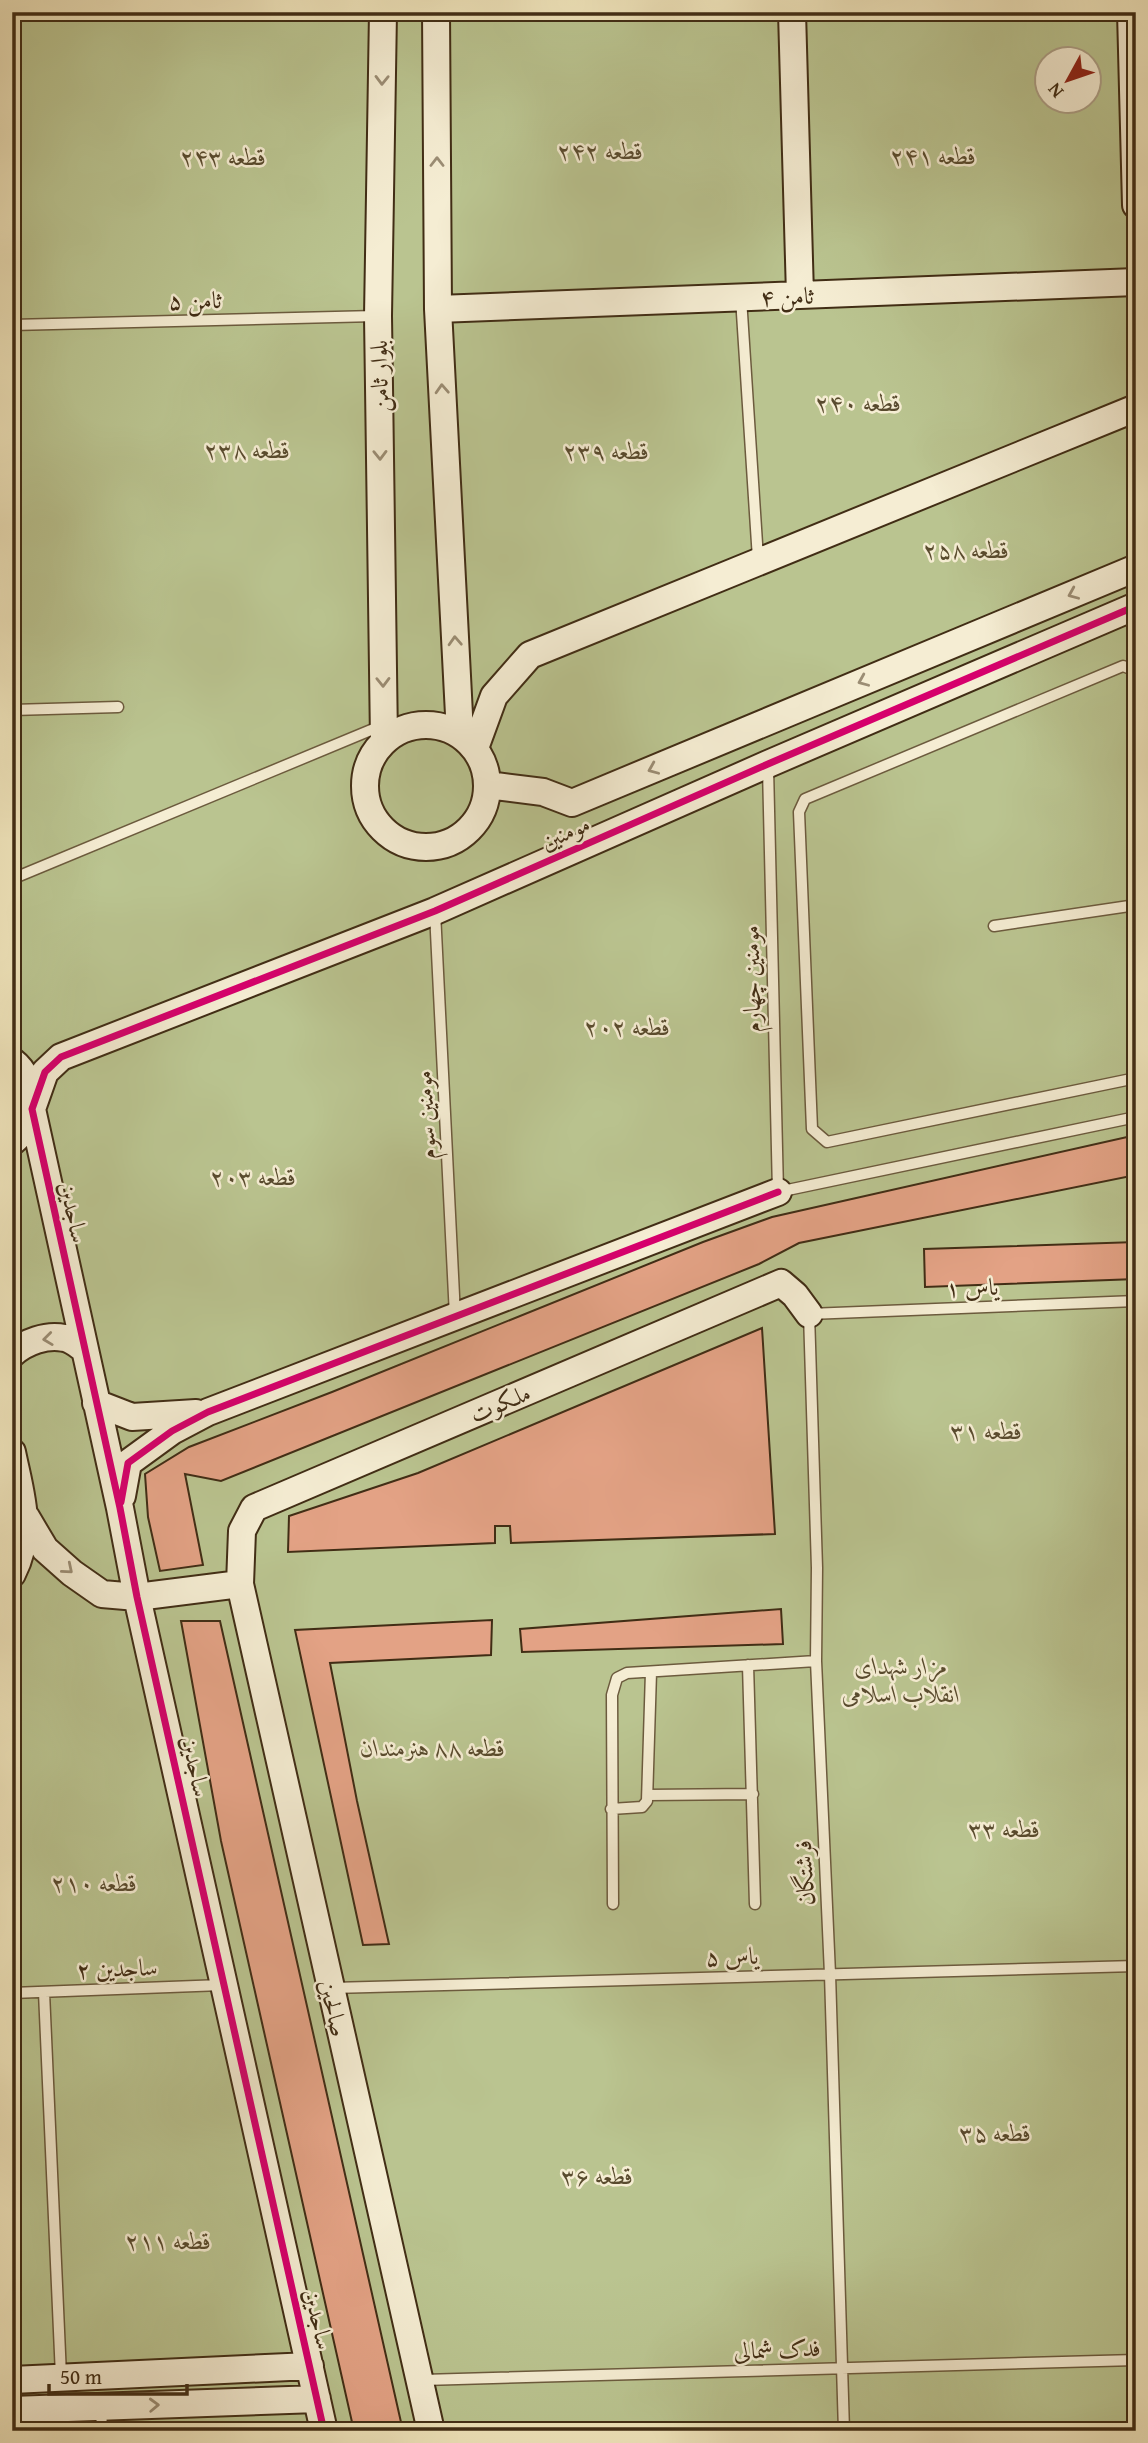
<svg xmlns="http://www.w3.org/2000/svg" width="1148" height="2443" font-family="'Gentium Book Plus',Amiri,serif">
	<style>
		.green { fill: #bac490; stroke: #7e7852; stroke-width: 2; fill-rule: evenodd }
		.building { fill: #e3a285; stroke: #412d15; stroke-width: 2 }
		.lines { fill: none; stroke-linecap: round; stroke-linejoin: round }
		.lane-casing { stroke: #6c5b3e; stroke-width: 13 }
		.secondary-casing { stroke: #412d15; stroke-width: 30 }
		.lane { stroke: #f5edd3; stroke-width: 10 }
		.secondary { stroke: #f5edd3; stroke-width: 26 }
		.cycleway-casing { stroke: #f5edd3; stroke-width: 11 }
		.cycleway { stroke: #d6006c; stroke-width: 7 }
		.oneway { stroke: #9b8d74 }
		.labels { text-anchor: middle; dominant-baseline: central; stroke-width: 5; stroke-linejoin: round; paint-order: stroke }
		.park-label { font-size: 24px; font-style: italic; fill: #594b2e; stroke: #f5edd3 }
		.street-label { font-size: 24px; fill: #412d15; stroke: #f5edd3 }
	</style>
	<rect width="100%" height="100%" fill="#efe4bb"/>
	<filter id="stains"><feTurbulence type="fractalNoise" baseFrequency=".00286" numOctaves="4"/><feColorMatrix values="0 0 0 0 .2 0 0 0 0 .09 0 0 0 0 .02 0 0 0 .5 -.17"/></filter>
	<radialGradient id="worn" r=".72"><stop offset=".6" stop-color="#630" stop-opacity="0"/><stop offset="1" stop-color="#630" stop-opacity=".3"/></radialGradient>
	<!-- green -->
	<path class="green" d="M12,12h1124v2419h-1124zM1046,60h42v42h-42z"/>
	<!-- building -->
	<path class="building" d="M1136,1135v40l-337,68 -40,21 -538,217 -36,-7 18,91 -43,6 -12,-54 -3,-43 44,-27 143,-55 371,-150 69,-25z
		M1136,1242v37l-211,8 -1,-38z
		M762,1328l13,206 -264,9 -1,-17h-15v17l-207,9 1,-36 129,-43z
		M781,1609l2,35 -261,8 -2,-23z
		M492,1620l-1,35 -161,8 27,138 32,143 -26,1 -68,-315z
		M181,1621h39l183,810h-49l-133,-590z"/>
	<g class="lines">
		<defs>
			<path id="lane" d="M741,298l17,261
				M12,325l364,-9
				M1136,671l-13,-5 -318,133 -6,13 13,317 15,13 309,-64
				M12,710l106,-3
				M768,768l10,424 358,-75
				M12,879l371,-154
				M435,912l20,404
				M994,926l142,-21
				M748,1665l7,239
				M648,1795l105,-1
				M611,1809l31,-2 5,-6 4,-129
				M613,1904l-1,-209 5,-17 10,-5 189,-12
				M332,1988l804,-22
				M44,1992l17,384
				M12,1993l210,-8
				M423,2380l713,-20
				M101,2407l1,24
				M844,2431l-14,-457 -14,-313 1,-93 -8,-254 327,-13"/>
			<path id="secondary" d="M383,12l-5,304 6,424
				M436,12l2,297 22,425
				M792,12l8,283
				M1131,12l5,193
				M438,309l698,-27
				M365 786a61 61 0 1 1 122 0a61 61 0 1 1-122 0Z
				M475,748l19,-52 36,-41 606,-247
				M488,785l55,7 29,11 564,-235
				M12,1061c26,20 25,61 0,81
				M12,1354c13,-12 35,-20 52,-16 7,1 14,7 20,11
				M96,1403l36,14 64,-4
				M12,1452c9,44 22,79 0,122
				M122,1496l6,-33 44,-32 36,-19 570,-220
				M26,1517l19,32 27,24 30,21 35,3 103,-13
				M12,2380l298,-14
				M12,2410l305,-11
				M324,2431l-187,-834 -17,-89 -88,-399 13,-37 16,-15 374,-146 333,-147 368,-158
				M431,2431l-191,-847 2,-53 12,-23 527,-225 14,12 14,19"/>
		</defs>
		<!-- lane casing -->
		<use href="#lane" class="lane-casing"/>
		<!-- secondary casing -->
		<use href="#secondary" class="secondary-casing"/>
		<!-- lane -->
		<use href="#lane" class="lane"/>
		<!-- secondary -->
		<use href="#secondary" class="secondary"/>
		<defs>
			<path id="cycleway" d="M121,1502l7,-39 44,-32 36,-19 570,-220
				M324,2431l-187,-834 -17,-89 -88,-399 13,-37 16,-15 374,-146 333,-147 368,-158"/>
		</defs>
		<!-- cycleway casing -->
		<use href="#cycleway" class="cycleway-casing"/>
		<!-- cycleway -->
		<use href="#cycleway" class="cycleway"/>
	</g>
	<!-- one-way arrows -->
	<defs><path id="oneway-chevron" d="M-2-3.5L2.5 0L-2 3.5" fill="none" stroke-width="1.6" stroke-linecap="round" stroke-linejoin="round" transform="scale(1.75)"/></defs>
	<g class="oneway">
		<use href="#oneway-chevron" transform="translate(382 80) rotate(91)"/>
		<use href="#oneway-chevron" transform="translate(437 162) rotate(-90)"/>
		<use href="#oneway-chevron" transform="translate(442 389) rotate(-93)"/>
		<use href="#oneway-chevron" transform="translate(380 455) rotate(89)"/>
		<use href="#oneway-chevron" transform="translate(1073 594) rotate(157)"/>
		<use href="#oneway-chevron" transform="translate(455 641) rotate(-93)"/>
		<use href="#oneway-chevron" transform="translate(863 681) rotate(157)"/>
		<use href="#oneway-chevron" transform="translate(383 682) rotate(89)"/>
		<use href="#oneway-chevron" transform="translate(653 769) rotate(157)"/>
		<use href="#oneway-chevron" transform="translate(48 1339) rotate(173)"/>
		<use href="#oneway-chevron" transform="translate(68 1569) rotate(40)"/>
		<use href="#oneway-chevron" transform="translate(154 2405) rotate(-2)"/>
	</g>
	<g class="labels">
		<!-- park labels -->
		<g class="park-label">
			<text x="601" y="150">قطعه ۲۴۲</text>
			<text x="934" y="155">قطعه ۲۴۱</text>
			<text x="224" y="156">قطعه ۲۴۳</text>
			<text x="859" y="402">قطعه ۲۴۰</text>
			<text x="248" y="449">قطعه ۲۳۸</text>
			<text x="607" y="450">قطعه ۲۳۹</text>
			<text x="967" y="549">قطعه ۲۵۸</text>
			<text x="628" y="1026">قطعه ۲۰۲</text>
			<text x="254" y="1176">قطعه ۲۰۳</text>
			<text x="987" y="1430">قطعه ۳۱</text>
			<text x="901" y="1665">مزار شهدای<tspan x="901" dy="28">انقلاب اسلامی</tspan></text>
			<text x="433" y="1747">قطعه ۸۸ هنرمندان</text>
			<text x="1005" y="1828">قطعه ۳۳</text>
			<text x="95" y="1882">قطعه ۲۱۰</text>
			<text x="996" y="2132">قطعه ۳۵</text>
			<text x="598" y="2175">قطعه ۳۶</text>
			<text x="169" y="2240">قطعه ۲۱۱</text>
		</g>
		<!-- street labels -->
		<g class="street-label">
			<text transform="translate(787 296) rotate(-2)">ثامن ۴</text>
			<text transform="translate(195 300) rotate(-1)">ثامن ۵</text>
			<text transform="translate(379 376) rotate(-91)">بلوار ثامن</text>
			<text transform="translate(565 832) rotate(-24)">مومنین</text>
			<text transform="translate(751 979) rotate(-91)">مومنین چهارم</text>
			<text transform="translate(425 1115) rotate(-93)">مومنین سوم</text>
			<text transform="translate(74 1212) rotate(78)">ساجدین</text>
			<text transform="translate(972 1287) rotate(-2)">یاس ۱</text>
			<text transform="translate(500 1403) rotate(-23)">ملکوت</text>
			<text transform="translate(196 1766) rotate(78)">ساجدین</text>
			<text transform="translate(804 1873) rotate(-93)">فرشتگان</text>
			<text transform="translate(732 1956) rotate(-2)">یاس ۵</text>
			<text transform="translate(117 1968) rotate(-2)">ساجدین ۲</text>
			<text transform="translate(334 2008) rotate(77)">صالحین</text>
			<text transform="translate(319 2319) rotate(77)">ساجدین</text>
			<text transform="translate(777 2349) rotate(-2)">فدک شمالی</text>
		</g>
	</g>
	<!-- margin -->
	<rect width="1148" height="2443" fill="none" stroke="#efe4bb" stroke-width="42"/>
	<rect x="14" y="14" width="1120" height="2415" fill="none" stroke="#412d15" stroke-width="3.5"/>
	<rect x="21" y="21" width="1106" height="2401" fill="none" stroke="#412d15" stroke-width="2"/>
	<!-- north arrow -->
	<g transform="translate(1068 80) rotate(230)"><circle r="33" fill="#f5edd3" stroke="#ada087" stroke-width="2"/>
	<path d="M0-5L12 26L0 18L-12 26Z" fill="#8f2418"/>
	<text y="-10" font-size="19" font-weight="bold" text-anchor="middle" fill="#412d15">N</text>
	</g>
	<!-- scale -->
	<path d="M49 2384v10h138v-10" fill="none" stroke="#412d15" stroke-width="3.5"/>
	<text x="60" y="2384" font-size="21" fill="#412d15" stroke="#f5edd3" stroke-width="5" paint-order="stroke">50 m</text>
	<rect width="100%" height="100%" filter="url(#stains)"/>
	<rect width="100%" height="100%" fill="url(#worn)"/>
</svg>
